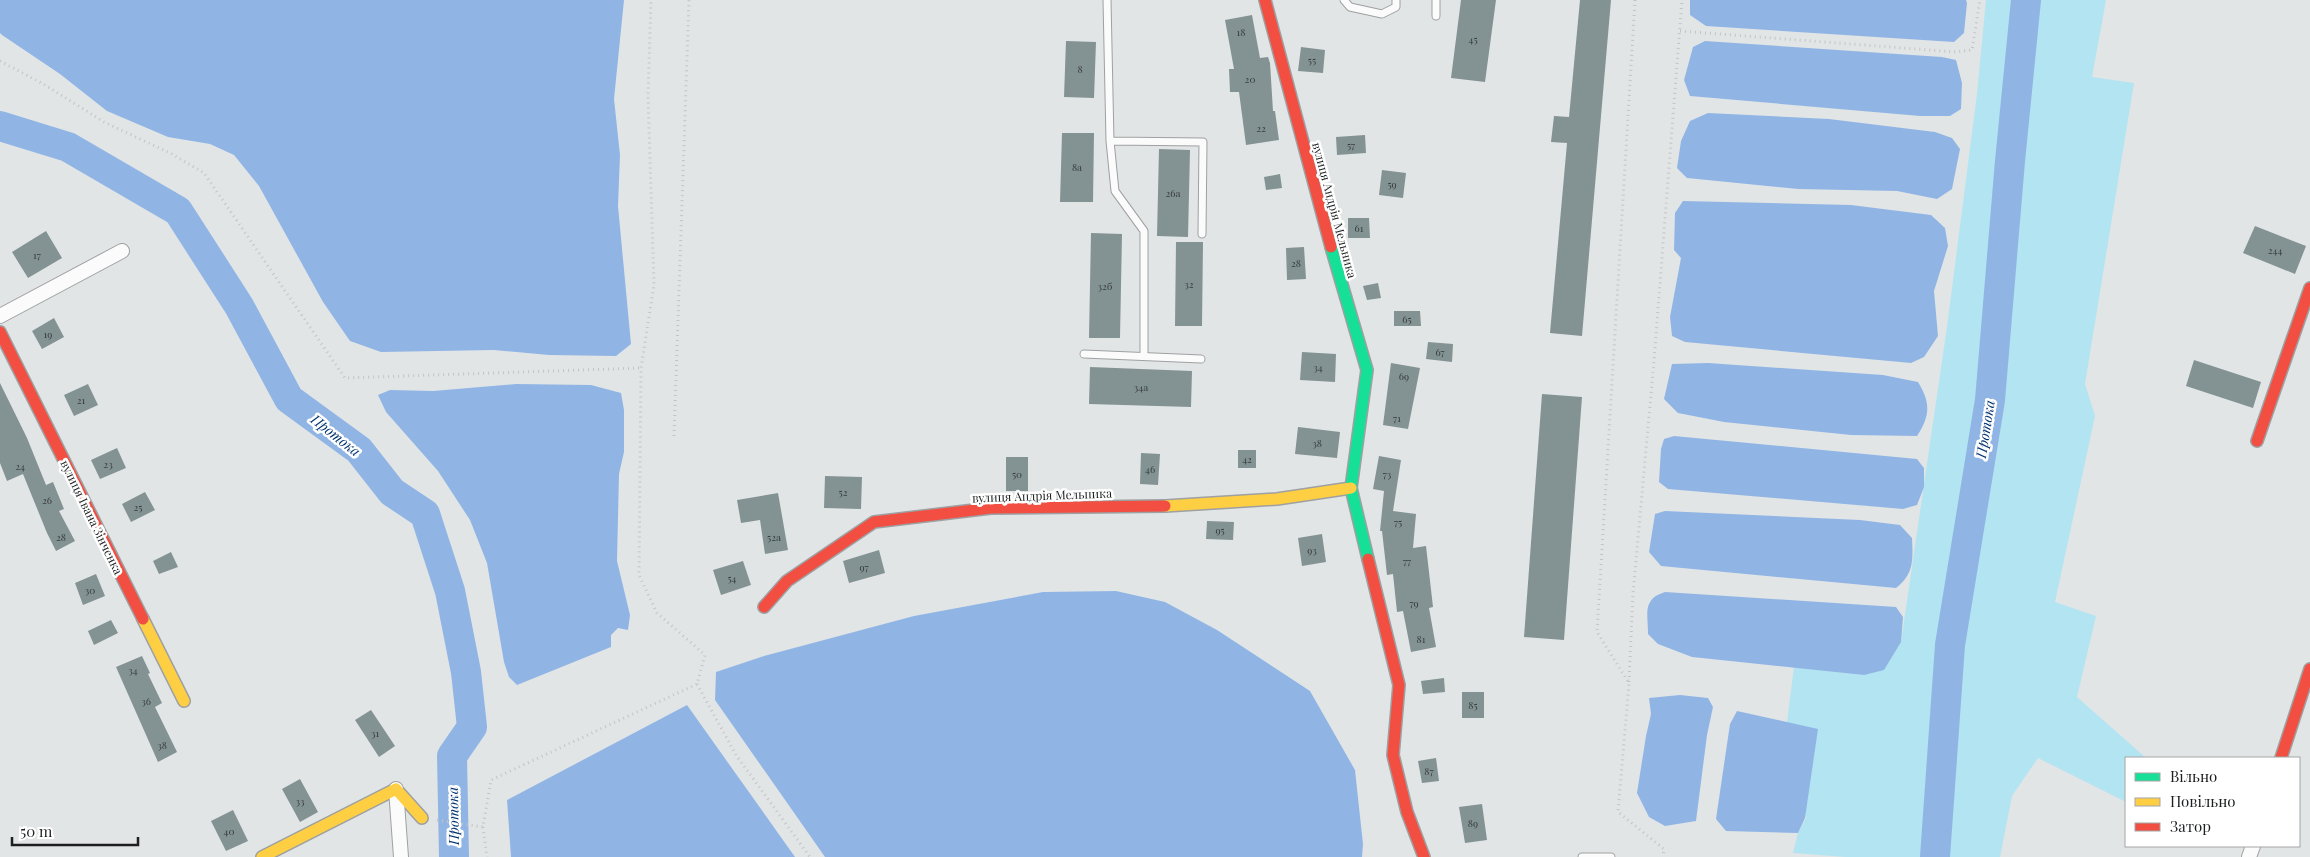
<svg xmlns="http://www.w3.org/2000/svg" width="2310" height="857" font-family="'Playfair Display',serif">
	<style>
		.green { fill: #b2e4f1 }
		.water { fill: #90b5e5 }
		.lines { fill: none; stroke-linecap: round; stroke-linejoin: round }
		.river { stroke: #90b5e5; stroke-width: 30 }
		.building { fill: #839293 }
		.lane-casing { stroke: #9ea0a1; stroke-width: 9 }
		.street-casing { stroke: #9ea0a1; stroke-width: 16 }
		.fast-casing { stroke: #9ea0a1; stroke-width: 14 }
		.slow-casing { stroke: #9ea0a1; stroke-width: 14 }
		.jam-casing { stroke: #9ea0a1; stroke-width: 14 }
		.path { stroke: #c3c4c4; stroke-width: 3; stroke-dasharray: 1 4; stroke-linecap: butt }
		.lane { stroke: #fbfbfb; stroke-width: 7 }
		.street { stroke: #fbfbfb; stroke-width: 14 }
		.fast { stroke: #16e098; stroke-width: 11 }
		.slow { stroke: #ffcf43; stroke-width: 11 }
		.jam { stroke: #f24e42; stroke-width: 11 }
		.labels { text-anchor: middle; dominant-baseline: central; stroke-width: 5; stroke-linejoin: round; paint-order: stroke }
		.number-label { font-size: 10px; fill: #363c3d }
		.street-label { font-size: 12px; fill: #1d1f20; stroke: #fff }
		.water-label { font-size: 14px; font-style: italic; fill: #003370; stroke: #fff }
	</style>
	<rect width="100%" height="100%" fill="#e2e5e6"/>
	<!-- green -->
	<path class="green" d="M1986,0h120l-14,77 42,6 -49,301 10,32 -40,186 41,14 -19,81 69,61h-20v44l-88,-44 -26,38 -12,61h-154l-53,-4 5,-20 8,-15 -19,-96 7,-55 70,8 37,-33 46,-315 30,-233z"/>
	<!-- water -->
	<path class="water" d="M0,0h624l-10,99 6,56 -2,51 13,138 -15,12 -67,-1 -55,-5 -113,2 -31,-11 -27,-39 -64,-116 -25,-31 -24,-11 -42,-7 -61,-26 -47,-37 -58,-39 -2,-2z
		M1690,0h276l1,3 -3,30 -10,9 -248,-16 -16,-11z
		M1705,41l237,16 14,3 6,23 -1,26 -11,7h-30l-230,-20 -6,-16 9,-33z
		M1708,113l121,6 106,13 17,6 8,11 -8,40 -15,10 -40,-8 -99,-2 -111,-11 -10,-10 4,-27 9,-20z
		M1683,201l168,4 80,10 14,13 3,18 -14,45 4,45 -14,21 -13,6 -226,-21 -13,-6 -2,-19 11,-59 -7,-8 1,-37z
		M1708,363l175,12 35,7c13,21 12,34 -1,54l-66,-1 -127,-13 -46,-9 -14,-14 8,-35z
		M516,384l75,1 30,8 3,17v42l-5,22 -2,87 13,54 -2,15 -10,-2 -7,7v12l-94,38 -8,-8 -5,-15 -17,-99 -17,-43 -32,-49 -52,-59 -8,-17 12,-5 43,1z
		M1674,436l243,23 7,9v19l-7,18 -14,4 -235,-20 -9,-7 2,-33 3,-10z
		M1665,511l195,9 40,5 12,13c1,22 2,36 -16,50l-235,-22 -12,-14 6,-38z
		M1116,591l49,11 52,28 93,61 45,79 8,74 -1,13h-537l-110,-157 1,-28 48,-16 150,-40 129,-24z
		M1665,592l231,15 7,10 -2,25 -17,28 -20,5 -172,-18 -34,-13 -10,-10c0,-20 -6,-35 17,-42z
		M1680,695l28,3 5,9 -6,28 -11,86 -31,5 -16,-9 -12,-24 9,-57 5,-22 -2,-16z
		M687,705l108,152h-284l-4,-57z
		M1737,711l81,18 -13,89 -7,15 -72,-2 -10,-12 14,-95z"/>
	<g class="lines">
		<!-- river -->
		<path class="river" d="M0,126l68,21 110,64 61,95 50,93 70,51 33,42 33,22 25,77 16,81 6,55 -20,29 2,101
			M1935,857l15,-212 40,-245 20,-239 16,-161"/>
	</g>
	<!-- building -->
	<path class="building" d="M1461,0h35l-11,82 -34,-4z
		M1580,0h31l-29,336 -32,-3 17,-190 -16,-1 3,-26 15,1z
		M1252,15l8,43 8,-1 2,6 3,48h2l4,29 -33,5 -7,-53h-9l-1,-23h5l-9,-49z
		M1066,41l30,1 -2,56 -30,-1z
		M1301,47l24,3 -2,23 -25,-2z
		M1062,133h32l-1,69h-33z
		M1365,135l1,18 -29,2 -1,-18z
		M1159,149l31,1 -2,87 -31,-1z
		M1382,170l24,3 -3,25 -24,-3z
		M1280,174l2,14 -16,2 -2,-13z
		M1348,218h21l1,20h-22z
		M2255,226l51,20 -11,28 -52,-21z
		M46,231l16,27 -34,20 -16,-26z
		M1091,233l31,1 -2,104h-31z
		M1176,242h27l-1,84h-27z
		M1304,247l2,32 -19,1 -1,-32z
		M1378,283l3,15 -14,2 -4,-14z
		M1394,311h26l1,15h-27z
		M54,318l10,19 -22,12 -10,-18z
		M1428,342l25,2 -1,18 -26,-3z
		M1302,352l34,2 -1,28 -35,-2z
		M2194,360l67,22 -8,26 -67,-22z
		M1391,363l29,5 -12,61 -25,-4z
		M1090,367l102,4 -1,36 -102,-3z
		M0,383l27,55 19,47 7,-3 11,27 -5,2 16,30 -19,10 -9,-18 -24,-59 -16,7 -7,-18z
		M88,384l10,21 -24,11 -10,-21z
		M1542,394l40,3 -18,243 -40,-3z
		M1298,427l42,5 -3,26 -42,-4z
		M117,448l9,20 -26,11 -9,-19z
		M1238,450h18v18h-18z
		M1141,453l19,1 -2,31 -18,-1z
		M1379,456l22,4 -8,51 23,3 -3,34 13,-2 7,61 -4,1 7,39 -25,5 -8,-41 -6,1 -4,-38 -6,1 -5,-44h-2l4,-40 -11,-2z
		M1006,457h22v34h-22z
		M825,476l37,1 -1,32 -37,-1z
		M145,492l10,18 -24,12 -9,-18z
		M778,493l10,57 -23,4 -5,-34 -19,3 -4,-23z
		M1207,521l27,1 -1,18 -27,-1z
		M1322,534l4,28 -24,4 -4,-28z
		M879,550l6,23 -36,10 -6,-22z
		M171,552l7,15 -19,7 -6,-13z
		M743,561l8,24 -30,10 -8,-25z
		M96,574l9,22 -22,9 -8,-22z
		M111,620l7,13 -24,12 -6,-14z
		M142,656l8,17 -2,1 14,29 -7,4 22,45 -19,10 -42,-95z
		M1444,678l1,14 -22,2 -2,-13z
		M1462,692h22v26h-22z
		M371,710l24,36 -16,11 -24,-37z
		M1436,758l3,23 -17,2 -4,-22z
		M300,779l18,33 -18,10 -18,-33z
		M1482,804l5,36 -22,3 -6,-36z
		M233,810l15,31 -22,10 -15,-30z"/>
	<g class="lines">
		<defs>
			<path id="lane" d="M1107,0l3,141 5,50 29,40v125
				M1344,0l6,7 32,7 14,-7v-7
				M1436,16v-16
				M1110,141l93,1 -1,92
				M1084,354l117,5
				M1582,857h29"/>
			<path id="street" d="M0,316l122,-65
				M396,789l5,68
				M2249,857l4,-11"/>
			<path id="fast" d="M1331,247l36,123 -16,118 17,71"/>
			<path id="slow" d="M1165,506l112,-7 74,-11
				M143,619l41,82
				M262,857l134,-68 26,29"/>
			<path id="jam" d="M1265,0l66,247
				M0,332l143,287
				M2257,441l53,-153
				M1368,559l31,126 -6,70 14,57 17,45
				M764,607l23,-26 87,-59 117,-14 174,-2
				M2281,758l29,-89"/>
		</defs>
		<!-- lane casing -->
		<use href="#lane" class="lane-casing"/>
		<!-- street casing -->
		<use href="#street" class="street-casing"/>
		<!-- fast casing -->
		<use href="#fast" class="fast-casing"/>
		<!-- slow casing -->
		<use href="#slow" class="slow-casing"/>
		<!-- jam casing -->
		<use href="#jam" class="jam-casing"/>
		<!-- path -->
		<path class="path" d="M1635,0l-38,632 32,51 -11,129 46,37 -1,8
			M1680,31l276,21 16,-2 8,-50
			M0,61l45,24 59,37 66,31 34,20 141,205 296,-10
			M674,436l15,-436
			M1629,682l4,-88 21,-233 28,-361
			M697,684l39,71 74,102
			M437,820l46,7 8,-47 206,-96 8,-29 -48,-42 -18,-38 2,-207 13,-83 -6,-189 3,-96
			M483,827l4,30"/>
		<!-- lane -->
		<use href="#lane" class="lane"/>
		<!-- street -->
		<use href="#street" class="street"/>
		<!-- fast -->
		<use href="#fast" class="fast"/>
		<!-- slow -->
		<use href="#slow" class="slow"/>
		<!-- jam -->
		<use href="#jam" class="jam"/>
	</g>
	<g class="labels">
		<!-- number labels -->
		<g class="number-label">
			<text x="1241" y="32">18</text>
			<text x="1473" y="39">45</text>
			<text x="1312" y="60">55</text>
			<text x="1080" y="69">8</text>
			<text x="1250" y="79">20</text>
			<text x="1261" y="128">22</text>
			<text x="1351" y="145">57</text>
			<text x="1077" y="167">8а</text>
			<text x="1392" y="184">59</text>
			<text x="1173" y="193">26а</text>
			<text x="1359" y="228">61</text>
			<text x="2275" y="250">244</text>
			<text x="37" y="255">17</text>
			<text x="1296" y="263">28</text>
			<text x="1189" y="284">32</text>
			<text x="1105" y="286">32б</text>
			<text x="1407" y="319">65</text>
			<text x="48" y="334">19</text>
			<text x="1440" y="352">67</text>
			<text x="1318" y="367">34</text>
			<text x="1404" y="376">69</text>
			<text x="1141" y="387">34а</text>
			<text x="81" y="400">21</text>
			<text x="1397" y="418">71</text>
			<text x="1317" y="443">38</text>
			<text x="1247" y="459">42</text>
			<text x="108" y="464">23</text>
			<text x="20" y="466">24</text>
			<text x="1150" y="469">46</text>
			<text x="1017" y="474">50</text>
			<text x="1387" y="474">73</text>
			<text x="843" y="492">52</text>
			<text x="47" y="500">26</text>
			<text x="138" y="507">25</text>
			<text x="1398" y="522">75</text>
			<text x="1220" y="530">95</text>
			<text x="61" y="537">28</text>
			<text x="774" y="537">52а</text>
			<text x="1312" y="550">93</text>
			<text x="1407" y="561">77</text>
			<text x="864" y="567">97</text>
			<text x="732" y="578">54</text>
			<text x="90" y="590">30</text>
			<text x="1414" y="603">79</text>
			<text x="1421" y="639">81</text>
			<text x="133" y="670">34</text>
			<text x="146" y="701">36</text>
			<text x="1473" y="705">85</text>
			<text x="375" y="733">31</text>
			<text x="162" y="745">38</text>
			<text x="1429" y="771">87</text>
			<text x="300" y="801">33</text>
			<text x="1473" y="823">89</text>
			<text x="229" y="831">40</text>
		</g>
		<!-- street labels -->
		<g class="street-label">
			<text transform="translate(1335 210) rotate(75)">вулиця Андрія Мельника</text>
			<text transform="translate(1042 495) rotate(-2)">вулиця Андрія Мельника</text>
			<text transform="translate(92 517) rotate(64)">вулиця Івана Зінченка</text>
		</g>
		<!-- water labels -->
		<g class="water-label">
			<text transform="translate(1985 429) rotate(-81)">Протока</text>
			<text transform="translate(336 435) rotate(38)">Протока</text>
			<text transform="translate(453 816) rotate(-91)">Протока</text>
		</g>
	</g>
	<!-- legend -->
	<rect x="2125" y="757" width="175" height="90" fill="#ffffff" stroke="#a5a5a6"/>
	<rect x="2135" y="773" width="25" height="8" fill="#16e098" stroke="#a5a5a6"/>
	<text x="2170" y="782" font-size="15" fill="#1d1f20">Вільно</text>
	<rect x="2135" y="798" width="25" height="8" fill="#ffcf43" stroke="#a5a5a6"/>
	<text x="2170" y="807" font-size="15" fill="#1d1f20">Повільно</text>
	<rect x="2135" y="823" width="25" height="8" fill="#f24e42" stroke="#a5a5a6"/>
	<text x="2170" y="832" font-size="15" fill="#1d1f20">Затор</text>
	<!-- scale -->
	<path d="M12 837v8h126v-8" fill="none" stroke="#1d1f20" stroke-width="2.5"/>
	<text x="20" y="837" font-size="15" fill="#1d1f20" stroke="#ffffff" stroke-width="4" paint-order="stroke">50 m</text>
</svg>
